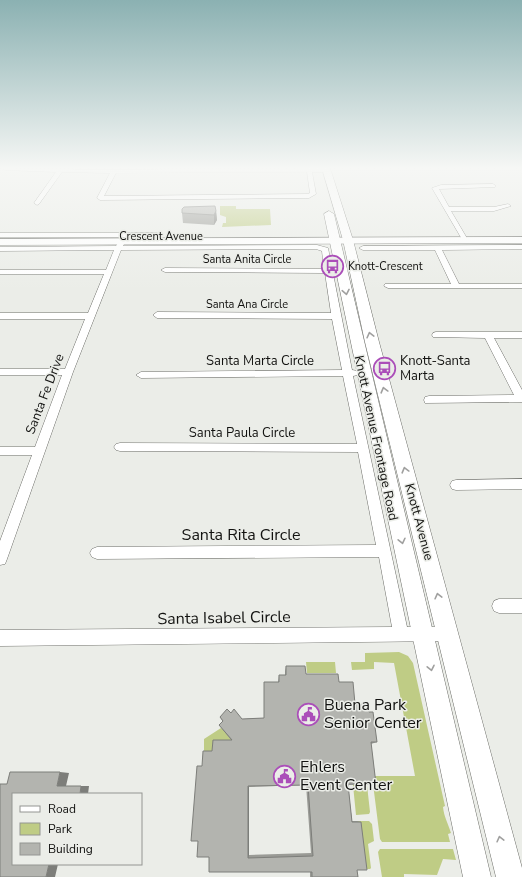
<svg xmlns="http://www.w3.org/2000/svg" width="522" height="877" font-family="'Nunito Sans',sans-serif">
	<style>
		.green { fill: #bfcc85 }
		.lines { fill: none; stroke-linecap: round; stroke-linejoin: round }
		.minor-casing { stroke: #6d6e69; stroke-width: 1 }
		.tertiary-casing { stroke: #6d6e69; stroke-width: 1 }
		.secondary-casing { stroke: #6d6e69; stroke-width: 1 }
		.minor { fill: #fff; fill-rule: evenodd }
		.tertiary { fill: #fff; fill-rule: evenodd }
		.secondary { fill: #fff; fill-rule: evenodd }
		.wall { fill: #9a9b96; fill-rule: evenodd }
		.shaded-wall { fill: #7d7e7a }
		.building { fill: #b3b4af; stroke: #7d7e7a; fill-rule: evenodd }
		.oneway { stroke: #a0a09f }
		.labels { text-anchor: middle; dominant-baseline: central; stroke-width: 3; stroke-linejoin: round; paint-order: stroke }
		.far-street-label { font-size: 11px; fill: #121210; stroke: #ebede8 }
		.far-poi-label { font-size: 11px; fill: #121210; stroke: #ebede8; text-anchor: start }
		.street-label { font-size: 13px; fill: #121210; stroke: #ebede8 }
		.poi-label { font-size: 13px; fill: #121210; stroke: #ebede8; text-anchor: start }
		.near-street-label { font-size: 16px; fill: #121210; stroke: #ebede8 }
		.near-poi-label { font-size: 16px; fill: #121210; stroke: #ebede8; text-anchor: start }
	</style>
	<rect width="100%" height="100%" fill="#ebede8"/>
	<!-- green -->
	<path class="green" d="M220,206h16v3h34l1,16 -49,2 1,-4h3v-6l-6,-2z
		M399,652l9,4 5,7 32,143 -2,1c1,10 5,16 8,26l-3,1 2,8h-68l-2,-3 -8,-63h43l-21,-113 -20,-1v7l-22,1 -1,-8h14v-9z
		M306,662h29l1,11h-29z
		M221,728l15,9 -21,16h-11v-14z
		M353,785h14l3,27 -1,2 -13,1z
		M357,821h12l3,3 2,17 -6,3 3,24 -1,1h-17l9,-3z
		M380,849h73l3,11 -13,-1 -6,16 -33,-1v3h-22l-4,-25z"/>
	<g class="lines">
		<defs>
			<path id="minor" d="M3,168l56,1 5,-1v1l24,1 223,-2h16l3,2 -3,2h-15l4,22 -7,4 -209,2 -3,-2 13,-25 -48,-1 -23,32 -2,1 -3,-2 22,-31 -51,-2zM307,172l3,21 -2,1 -204,2 12,-23z
				M493,184l3,2 -1,1 -56,2 10,18h45l14,-3 3,2 -17,5h-43l17,29 -5,1 -31,-53 9,-3z
				M0,233h157l3,2 -3,2h-157z
				M121,240l4,2 -2,4 194,-1 11,3 24,122 6,1 2,2 -2,2 -5,1 54,251h41l5,2 2,5 -2,5 -5,2 -448,5v-16l392,-3 -13,-70 -282,2 -5,-2 -2,-4 2,-4 5,-2 279,-2 -18,-93 -238,-1 -4,-1 -2,-3 2,-3 4,-1 237,1 -14,-68 -202,2 -5,-3 5,-3 201,-2 -10,-51 -175,-1 -4,-3 4,-3 174,1 -6,-40 -160,-1 -4,-2 4,-2 159,1 -2,-18 -6,-2 -195,1 -48,122 -66,187 -2,5 -5,1v-24l32,-86h-32v-8h35l27,-72h-62v-6h65l20,-50h-85v-6h88l16,-39h-104v-4h106l8,-20 -114,1v-4l116,-1 3,-5z
				M522,245v4l-80,1 17,34h63v4h-134l-4,-2 1,-2h66l-16,-34h-72l-4,-2 4,-2z
				M436,332h86v6h-28l28,52v12l-97,1 -1,-3 1,-3 4,-1 85,-1 -29,-57 -52,-1 -1,-2 1,-2z
				M522,479v10l-66,1 -4,-1 -2,-4 2,-4 4,-1z
				M499,599h23v14h-23l-5,-2 -2,-5 2,-5z"/>
			<path id="tertiary" d="M522,237v6l-522,2v-6z"/>
			<path id="secondary" d="M322,168h8l23,72 26,102 143,526v9h-26l-131,-535 -22,-102z
				M329,211l5,3 157,663h-28l-139,-663z"/>
		</defs>
		<!-- minor casing -->
		<use href="#minor" class="minor-casing"/>
		<!-- tertiary casing -->
		<use href="#tertiary" class="tertiary-casing"/>
		<!-- secondary casing -->
		<use href="#secondary" class="secondary-casing"/>
		<!-- minor -->
		<use href="#minor" class="minor"/>
		<!-- tertiary -->
		<use href="#tertiary" class="tertiary"/>
		<!-- secondary -->
		<use href="#secondary" class="secondary"/>
	</g>
	<!-- wall -->
	<path class="wall" d="M216,211l1,9 -3,5 -31,-2 -1,-10z
		M286,666l20,8 33,8 16,22 14,8 8,30 -6,2 5,40 -28,1 4,36h5l4,1 -4,48 1,7h-48v-5l-101,-15 -7,-91 10,-15 19,-11 -12,-15 4,-3 -3,-5 11,-4 11,6 22,-1 14,-36 1,-7h6v-4zM306,785l5,68 -62,2v-68z"/>
	<!-- shaded-wall -->
	<path class="shaded-wall" d="M216,211l1,9 -3,5v-10z
		M60,772l9,1 -3,13h-9z
		M81,786h8l-1,8h-8z
		M248,786l1,1v68l-1,3z
		M49,864h9l-3,13h-9z"/>
	<!-- building -->
	<path class="building" d="M215,206l1,5 -2,4 -32,-2v-4l2,-2z
		M286,666h19l1,8h32l1,8h14l2,22h13l1,8h4l4,30h-6l5,42h-28l4,38h9l6,48h-10l1,7h-46v-5h-103v-15h-12l1,-16h-7l6,-75h5l1,-15h9l1,-11h19l-13,-15 4,-4 -3,-4 7,-8 4,4 3,-4 8,10 22,-1v-36h15v-7h7zM308,785l5,71 -65,2v-72z
		M10,772h50l-3,14h24l-1,8h-67v70h36l-3,13h-46v-93h7z"/>
	<!-- one-way arrows -->
	<defs><path id="oneway-chevron" d="M-2-3.5L2.5 0L-2 3.5" fill="none" stroke-width="1.6" stroke-linecap="round" stroke-linejoin="round"/></defs>
	<g class="oneway">
		<use href="#oneway-chevron" transform="translate(346 292) rotate(79)"/>
		<use href="#oneway-chevron" transform="translate(370 335) rotate(-104)"/>
		<use href="#oneway-chevron" transform="translate(384 390) rotate(-105)"/>
		<use href="#oneway-chevron" transform="translate(405 470) rotate(-105)"/>
		<use href="#oneway-chevron" transform="translate(402 541) rotate(77)"/>
		<use href="#oneway-chevron" transform="translate(438 596) rotate(-104)"/>
		<use href="#oneway-chevron" transform="translate(431 668) rotate(78)"/>
		<use href="#oneway-chevron" transform="translate(500 839) rotate(-104)"/>
	</g>
	<!-- sky -->
	<linearGradient id="sky" x2="0" y2="1"><stop stop-color="#8bb1b2"/><stop offset="0.58" stop-color="#f6f7f5"/><stop offset="1" stop-color="#f6f7f5" stop-opacity="0"/></linearGradient>
	<rect width="522" height="290" fill="url(#sky)"/>
	<!-- icons -->
	<defs>
		<symbol id="bus-ring" viewBox="-11 -11 22 22"><circle r="9.5" fill="#ebede8" stroke="#ab4eb9" stroke-width="1.5"/><path d="M-5-6H5V4H4V6H2V4H-2V6H-4V4H-5ZM-3.5-4V0h7V-4ZM-3.5 1.2v1.5H-2V1.2ZM2 1.2v1.5H3.5V1.2Z" fill="#ab4eb9"/></symbol>
		<symbol id="civic-ring" viewBox="-11 -11 22 22"><circle r="9.5" fill="#ebede8" stroke="#ab4eb9" stroke-width="1.5"/><path d="M-.6-6.5H3V-4.5H.6V-3L4-1V1h2V6H-6V1h2V-1L-.6-3ZM-1.2 2.5V6h2.4V2.5Z" fill="#ab4eb9"/></symbol>
	</defs>
	<g fill-rule="evenodd">
		<use href="#bus-ring" x="320" y="254" width="25" height="25"/>
		<use href="#bus-ring" x="372" y="356" width="25" height="25"/>
		<use href="#civic-ring" x="296" y="702" width="25" height="25"/>
		<use href="#civic-ring" x="272" y="764" width="25" height="25"/>
	</g>
	<g class="labels">
		<!-- far-street labels -->
		<g class="far-street-label">
			<text x="161" y="236">Crescent Avenue</text>
			<text x="247" y="259">Santa Anita Circle</text>
			<text x="247" y="304">Santa Ana Circle</text>
		</g>
		<!-- far-poi labels -->
		<g class="far-poi-label">
			<text x="348" y="266">Knott-Crescent</text>
		</g>
		<!-- street labels -->
		<g class="street-label">
			<text x="260" y="361">Santa Marta Circle</text>
			<text transform="translate(45 394) rotate(-69)">Santa Fe Drive</text>
			<text x="242" y="433">Santa Paula Circle</text>
			<text transform="translate(376 438) rotate(78)">Knott Avenue Frontage Road</text>
			<text transform="translate(419 522) rotate(75)">Knott Avenue</text>
		</g>
		<!-- poi labels -->
		<g class="poi-label">
			<text x="400" y="361">Knott-Santa<tspan x="400" dy="15">Marta</tspan></text>
		</g>
		<!-- near-street labels -->
		<g class="near-street-label">
			<text x="241" y="535">Santa Rita Circle</text>
			<text transform="translate(224 618) rotate(-1)">Santa Isabel Circle</text>
		</g>
		<!-- near-poi labels -->
		<g class="near-poi-label">
			<text x="324" y="705">Buena Park<tspan x="324" dy="18">Senior Center</tspan></text>
			<text x="300" y="767">Ehlers<tspan x="300" dy="18">Event Center</tspan></text>
		</g>
	</g>
	<!-- legend -->
	<rect x="12" y="793" width="130" height="72" fill="#ebede8" stroke="#949592"/>
	<rect x="20" y="806" width="20" height="6" fill="#ffffff" stroke="#949592"/>
	<text x="48" y="813" font-size="12" fill="#121210">Road</text>
	<rect x="20" y="823" width="20" height="12" fill="#bfcc85" stroke="#949592"/>
	<text x="48" y="833" font-size="12" fill="#121210">Park</text>
	<rect x="20" y="843" width="20" height="12" fill="#b3b4af" stroke="#949592"/>
	<text x="48" y="853" font-size="12" fill="#121210">Building</text>
</svg>
